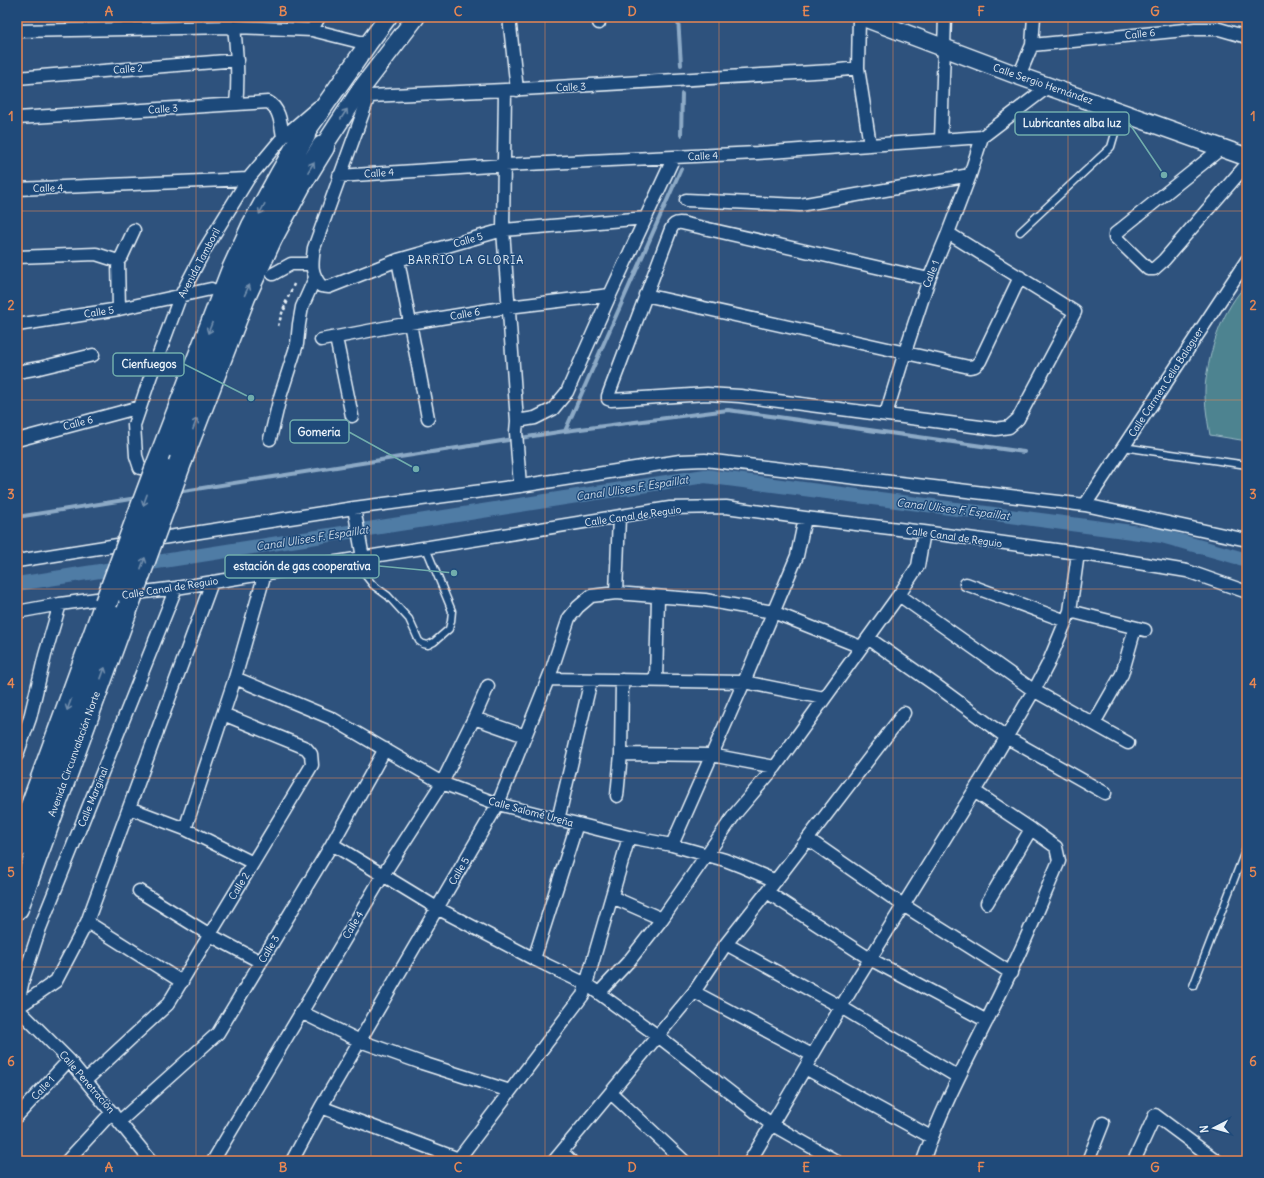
<svg xmlns="http://www.w3.org/2000/svg" width="1264" height="1178" font-family="Delius,sans-serif">
	<style>
		.green { fill: #4d8390; stroke: #9abac4 }
		.lines { fill: none; stroke-linecap: round; stroke-linejoin: round }
		.stream { stroke: #8daac6; stroke-width: 4 }
		.canal { stroke: #507ba5; stroke-width: 14 }
		.lane-casing { stroke: #e8f1f8; stroke-width: 9 }
		.street-casing { stroke: #e8f1f8; stroke-width: 15 }
		.secondary-casing { stroke: #e8f1f8; stroke-width: 20 }
		.highway-casing { stroke: #e8f1f8; stroke-width: 25 }
		.path { stroke: #e8f1f8; stroke-width: 2.5; stroke-dasharray: 3 3; stroke-linecap: butt }
		.lane { stroke: #1f4a7a; stroke-width: 6 }
		.street { stroke: #1f4a7a; stroke-width: 12 }
		.secondary { stroke: #1f4a7a; stroke-width: 17 }
		.highway { stroke: #1f4a7a; stroke-width: 22 }
		.highway-bridge-casing { stroke: #e8f1f8; stroke-width: 25; stroke-linecap: butt }
		.highway-bridge { stroke: #1f4a7a; stroke-width: 22 }
		.oneway { stroke: #6f8dac }
		.grid { fill: none; stroke: #e88753; stroke-width: 1; stroke-opacity: 0.55 }
		.labels { text-anchor: middle; dominant-baseline: central; stroke-width: 3; stroke-linejoin: round; paint-order: stroke }
		.street-label { font-size: 10px; fill: #e8f1f8; stroke: #1f4a7a }
		.neighbourhood-label { font-size: 11px; letter-spacing: 1px; fill: #e8f1f8; stroke: #1f4a7a }
		.water-label { font-size: 11px; font-style: italic; fill: #d1dfec; stroke: #1f4a7a }
		.leader { fill: none; stroke: #71adac; stroke-width: 1.5 }
		.callout-dot { fill: #71adac; stroke: #1f4a7a; stroke-width: 1.5 }
		.callout { fill: #1f4a7a; stroke: #71adac; stroke-width: 1.5 }
		.callout-label { font-size: 11px; text-anchor: middle; font-weight: bold; fill: #e8f1f8 }
		.neatline { fill: none; stroke: #e88753; stroke-width: 1.5 }
		.grid-label { font-size: 13px; text-anchor: middle; font-weight: bold; fill: #e88753 }
	</style>
	<rect width="100%" height="100%" fill="#2e527d"/>
	<filter id="ink" filterUnits="userSpaceOnUse"><feTurbulence type="fractalNoise" baseFrequency=".025" numOctaves="2"/><feDisplacementMap in="SourceGraphic" scale="8" xChannelSelector="R" yChannelSelector="G"/><feConvolveMatrix kernelMatrix="1 2 1 2 8 2 1 2 1" color-interpolation-filters="sRGB"/></filter>
	<g filter="url(#ink)">
		<!-- green -->
		<path class="green" d="M1247,284v157l-37,-6c-3,-17 -7,-40 -4,-56 5,-34 17,-70 41,-95z"/>
		<g class="lines">
			<!-- stream -->
			<path class="stream" d="M678,17l3,48
				M681,135l1,-41
				M565,431l116,-262
				M177,492l388,-61 163,-21 296,42
				M17,517l120,-19"/>
			<!-- canal -->
			<path class="canal" d="M17,584l688,-108 457,60 85,24"/>
			<defs>
				<path id="lane" d="M1020,232l91,-85 10,-34
					M1123,447l124,18
					M363,558l2,17 8,10 15,11 21,23 10,22 4,3 5,1 6,-3 15,-13 2,-8 1,-10 -26,-63
					M1193,986l54,-140"/>
				<path id="street" d="M509,17l8,73
					M599,17v6
					M859,17l-1,51 12,77
					M234,27c3,26 5,51 2,77
					M312,30l7,-13
					M17,31l217,-4 78,3 56,14
					M1032,45l163,-16h24l28,8
					M1019,76l13,-31 2,-28
					M17,78l221,-18
					M505,90l-2,140 14,191 -1,11 4,54
					M17,118l251,-16c12,6 13,23 15,35
					M941,140l4,-123
					M1223,147l-108,87v3l33,32h6l10,-9 83,-96
					M339,176l166,-11 252,-12 225,-16 67,-51
					M17,189l231,-10
					M686,200l114,5 170,-30
					M646,218l-143,12 -105,30 -69,27 -8,-1c-11,-14 -9,-22 -7,-38l55,-152 136,-6 326,-19 27,-3
					M17,257l79,-3 22,7 1,48
					M398,260l30,158
					M118,261l4,-5 12,-26
					M273,274l18,-10h21
					M929,279l-243,-55c-7,-2 -12,-2 -15,5l-63,167v3l3,1 96,-6 33,2 256,33 13,-2 9,-8 57,-107 -127,-79
					M645,295l324,72 6,-1 5,-5 40,-84
					M17,325l102,-16 92,-20
					M336,338l16,78
					M321,340l89,-17 98,-16 102,-12
					M17,372l22,-4 54,-13
					M886,414l19,-62 24,-73 19,-46 22,-58 12,-38
					M517,421l18,-3 18,-9 14,-17 43,-97 64,-138
					M270,439l10,-42 17,-53 2,-20 3,-17 13,-29
					M17,440l123,-33
					M140,468l-4,-12 -2,-31 16,-47 30,-81 25,-48 43,-70 35,-42 35,-30
					M1085,505l162,-245
					M354,508l9,50
					M149,540l205,-32 166,-22 160,-25 25,-1 380,45 162,35
					M17,561l113,-18
					M966,584l100,37
					M616,593l3,-76
					M129,594l47,-6 494,-80 56,-1 79,11 119,14 154,21 109,18 60,21
					M899,595l134,95 95,53
					M1070,611l75,19
					M17,612l43,-8 51,-7
					M868,638l69,48 69,51 99,56
					M235,678l96,40 111,65 56,21 131,33 43,8 53,15 18,7 33,14
					M548,679l196,3 80,16
					M656,681l2,-84
					M474,718l51,18
					M1094,723l28,-49 13,-46
					M621,754l90,1 64,12
					M17,755l13,-37 15,-63 15,-51
					M617,796l4,-42 1,-74
					M129,808l56,21 68,34
					M558,820l33,-140
					M185,829l50,-151 30,-105
					M808,839l95,66 108,68
					M332,844l105,64 97,51 52,25 72,52 113,88 65,37
					M672,845l72,-163 53,-126 8,-38
					M139,891l71,44 51,27
					M767,892l103,67 117,62
					M612,897l50,22
					M987,903l44,-74
					M87,922l95,60
					M726,944l115,63 117,70
					M534,959l43,-135
					M694,992l118,63
					M599,993l30,-32 33,-42 73,-105 40,-47 124,-172 19,-29 6,-34
					M17,1008l6,-28 17,-52 136,-340
					M301,1012l59,29 62,22 88,28
					M805,1068l126,69
					M86,1080l82,-76 144,-239 -1,-11 -5,-6 -83,-34
					M611,1093l73,68
					M321,1107l138,52
					M17,1116l52,-56
					M120,1121l98,-88 114,-189 53,-95
					M562,1152l9,9
					M67,1161l45,-49
					M151,1161l-82,-101 -52,-52 39,-27 31,-59 125,-340
					M213,1161l170,-286 59,-92 32,-65 14,-32
					M292,1161l29,-54 177,-303 54,-135 17,-51 9,-11 13,-11 25,-3 89,7 68,12 88,35
					M457,1161l126,-166 46,-158
					M554,1161l140,-169 32,-48 41,-52 137,-179
					M750,1161l107,-181 132,-213 48,-82 11,-21 22,-53 8,-58
					M923,1161c23,-66 58,-125 87,-188 18,-37 33,-75 49,-112l-3,-14 -25,-18 -57,-38
					M1088,1161l15,-38
					M1134,1161l21,-46 62,46"/>
				<path id="secondary" d="M862,17l157,59 228,81
					M304,135l64,-91 20,-27
					M323,147l38,-58 55,-72"/>
				<path id="highway" d="M181,460l63,-163 27,-59 28,-52 24,-39
					M158,464l74,-192 21,-46 28,-51 23,-40
					M17,847l89,-244
					M17,908l113,-309"/>
			</defs>
			<!-- lane casing -->
			<use href="#lane" class="lane-casing"/>
			<!-- street casing -->
			<use href="#street" class="street-casing"/>
			<!-- secondary casing -->
			<use href="#secondary" class="secondary-casing"/>
			<!-- highway casing -->
			<use href="#highway" class="highway-casing"/>
			<!-- path -->
			<path class="path" d="M284,310l4,-10
				M278,326l7,-22 10,-22"/>
			<!-- lane -->
			<use href="#lane" class="lane"/>
			<!-- street -->
			<use href="#street" class="street"/>
			<!-- secondary -->
			<use href="#secondary" class="secondary"/>
			<!-- highway -->
			<use href="#highway" class="highway"/>
			<defs>
				<path id="highway-bridge" d="M130,599l51,-139
					M106,603l52,-139"/>
			</defs>
			<!-- highway-bridge casing -->
			<use href="#highway-bridge" class="highway-bridge-casing"/>
			<!-- highway-bridge -->
			<use href="#highway-bridge" class="highway-bridge"/>
		</g>
		<!-- one-way arrows -->
		<defs><path id="oneway-shaft" d="M-6 0H5M1.5-3L5.5 0L1.5 3" fill="none" stroke-width="1.6" stroke-linecap="round" stroke-linejoin="round"/></defs>
		<g class="oneway">
			<use href="#oneway-shaft" transform="translate(344 114) rotate(-57)"/>
			<use href="#oneway-shaft" transform="translate(311 167) rotate(-59)"/>
			<use href="#oneway-shaft" transform="translate(262 209) rotate(118)"/>
			<use href="#oneway-shaft" transform="translate(247 290) rotate(-65)"/>
			<use href="#oneway-shaft" transform="translate(210 328) rotate(111)"/>
			<use href="#oneway-shaft" transform="translate(195 424) rotate(-69)"/>
			<use href="#oneway-shaft" transform="translate(145 500) rotate(110)"/>
			<use href="#oneway-shaft" transform="translate(143 563) rotate(-70)"/>
			<use href="#oneway-shaft" transform="translate(103 673) rotate(-70)"/>
			<use href="#oneway-shaft" transform="translate(69 705) rotate(110)"/>
		</g>
	</g>
	<!-- grid -->
	<path class="grid" d="M196,17v1144M371,17v1144M545,17v1144M719,17v1144M893,17v1144M1068,17v1144M17,211h1230M17,400h1230M17,589h1230M17,778h1230M17,967h1230"/>
	<g class="labels">
		<!-- street labels -->
		<g class="street-label">
			<text transform="translate(1140 34) rotate(-6)">Calle 6</text>
			<text transform="translate(128 69) rotate(-5)">Calle 2</text>
			<text transform="translate(1043 84) rotate(19)">Calle Sergio Hernández</text>
			<text transform="translate(571 87) rotate(-3)">Calle 3</text>
			<text transform="translate(163 109) rotate(-4)">Calle 3</text>
			<text transform="translate(703 156) rotate(-3)">Calle 4</text>
			<text transform="translate(379 173) rotate(-4)">Calle 4</text>
			<text transform="translate(48 188) rotate(-2)">Calle 4</text>
			<text transform="translate(468 240) rotate(-16)">Calle 5</text>
			<text transform="translate(199 263) rotate(-62)">Avenida Tamboril</text>
			<text transform="translate(931 274) rotate(-69)">Calle 1</text>
			<text transform="translate(99 312) rotate(-9)">Calle 5</text>
			<text transform="translate(465 314) rotate(-10)">Calle 6</text>
			<text transform="translate(1166 382) rotate(-57)">Calle Carmen Celia Balaguer</text>
			<text transform="translate(78 423) rotate(-15)">Calle 6</text>
			<text transform="translate(633 516) rotate(-8)">Calle Canal de Reguio</text>
			<text transform="translate(954 537) rotate(8)">Calle Canal de Reguio</text>
			<text transform="translate(170 588) rotate(-9)">Calle Canal de Reguio</text>
			<text transform="translate(74 754) rotate(-70)">Avenida Circunvalación Norte</text>
			<text transform="translate(93 797) rotate(-68)">Calle Marginal</text>
			<text transform="translate(531 812) rotate(15)">Calle Salomé Ureña</text>
			<text transform="translate(459 871) rotate(-60)">Calle 5</text>
			<text transform="translate(239 886) rotate(-59)">Calle 2</text>
			<text transform="translate(353 925) rotate(-59)">Calle 4</text>
			<text transform="translate(269 949) rotate(-59)">Calle 3</text>
			<text transform="translate(87 1082) rotate(49)">Calle Penetración</text>
			<text transform="translate(43 1088) rotate(-47)">Calle 1</text>
		</g>
		<!-- neighbourhood labels -->
		<g class="neighbourhood-label">
			<text x="466" y="260">BARRIO LA GLORIA</text>
		</g>
		<!-- water labels -->
		<g class="water-label">
			<text transform="translate(632 488) rotate(-9)">Canal Ulises F. Espaillat</text>
			<text transform="translate(953 509) rotate(7)">Canal Ulises F. Espaillat</text>
			<text transform="translate(312 538) rotate(-9)">Canal Ulises F. Espaillat</text>
		</g>
	</g>
	<!-- callouts -->
	<path class="leader" d="M1164 175L1129 123M251 398L184 364M416 469L349 432M454 573L379 566"/>
	<g class="callout-dot">
		<circle cx="1164" cy="175" r="4"/>
		<circle cx="251" cy="398" r="4"/>
		<circle cx="416" cy="469" r="4"/>
		<circle cx="454" cy="573" r="4"/>
	</g>
	<g class="callout">
		<rect x="1015" y="112" width="114" height="23" rx="4"/>
		<rect x="113" y="353" width="71" height="23" rx="4"/>
		<rect x="290" y="420" width="59" height="23" rx="4"/>
		<rect x="225" y="555" width="154" height="23" rx="4"/>
	</g>
	<g class="callout-label">
		<text x="1072" y="127">Lubricantes alba luz</text>
		<text x="149" y="368">Cienfuegos</text>
		<text x="319" y="436">Gomeria</text>
		<text x="302" y="570">estación de gas cooperativa</text>
	</g>
	<!-- margin -->
	<rect width="1264" height="1178" fill="none" stroke="#1f4a7a" stroke-width="44"/>
	<!-- north arrow -->
	<g transform="translate(1214 1128) rotate(264)" stroke="#1f4a7a" stroke-width="3" paint-order="stroke">
	<path d="M0-3L7 15L0 10L-7 15Z" fill="#e8f1f8"/>
	<text y="-6" font-size="11" font-weight="bold" text-anchor="middle" fill="#e8f1f8">N</text>
	</g>
	<rect x="22" y="22" width="1220" height="1134" class="neatline"/>
	<g class="grid-label">
		<text x="109" y="16">A</text>
		<text x="283" y="16">B</text>
		<text x="458" y="16">C</text>
		<text x="632" y="16">D</text>
		<text x="806" y="16">E</text>
		<text x="981" y="16">F</text>
		<text x="1155" y="16">G</text>
		<text x="11" y="121">1</text>
		<text x="1253" y="121">1</text>
		<text x="11" y="310">2</text>
		<text x="1253" y="310">2</text>
		<text x="11" y="499">3</text>
		<text x="1253" y="499">3</text>
		<text x="11" y="688">4</text>
		<text x="1253" y="688">4</text>
		<text x="11" y="877">5</text>
		<text x="1253" y="877">5</text>
		<text x="11" y="1066">6</text>
		<text x="1253" y="1066">6</text>
		<text x="109" y="1172">A</text>
		<text x="283" y="1172">B</text>
		<text x="458" y="1172">C</text>
		<text x="632" y="1172">D</text>
		<text x="806" y="1172">E</text>
		<text x="981" y="1172">F</text>
		<text x="1155" y="1172">G</text>
	</g>
</svg>
